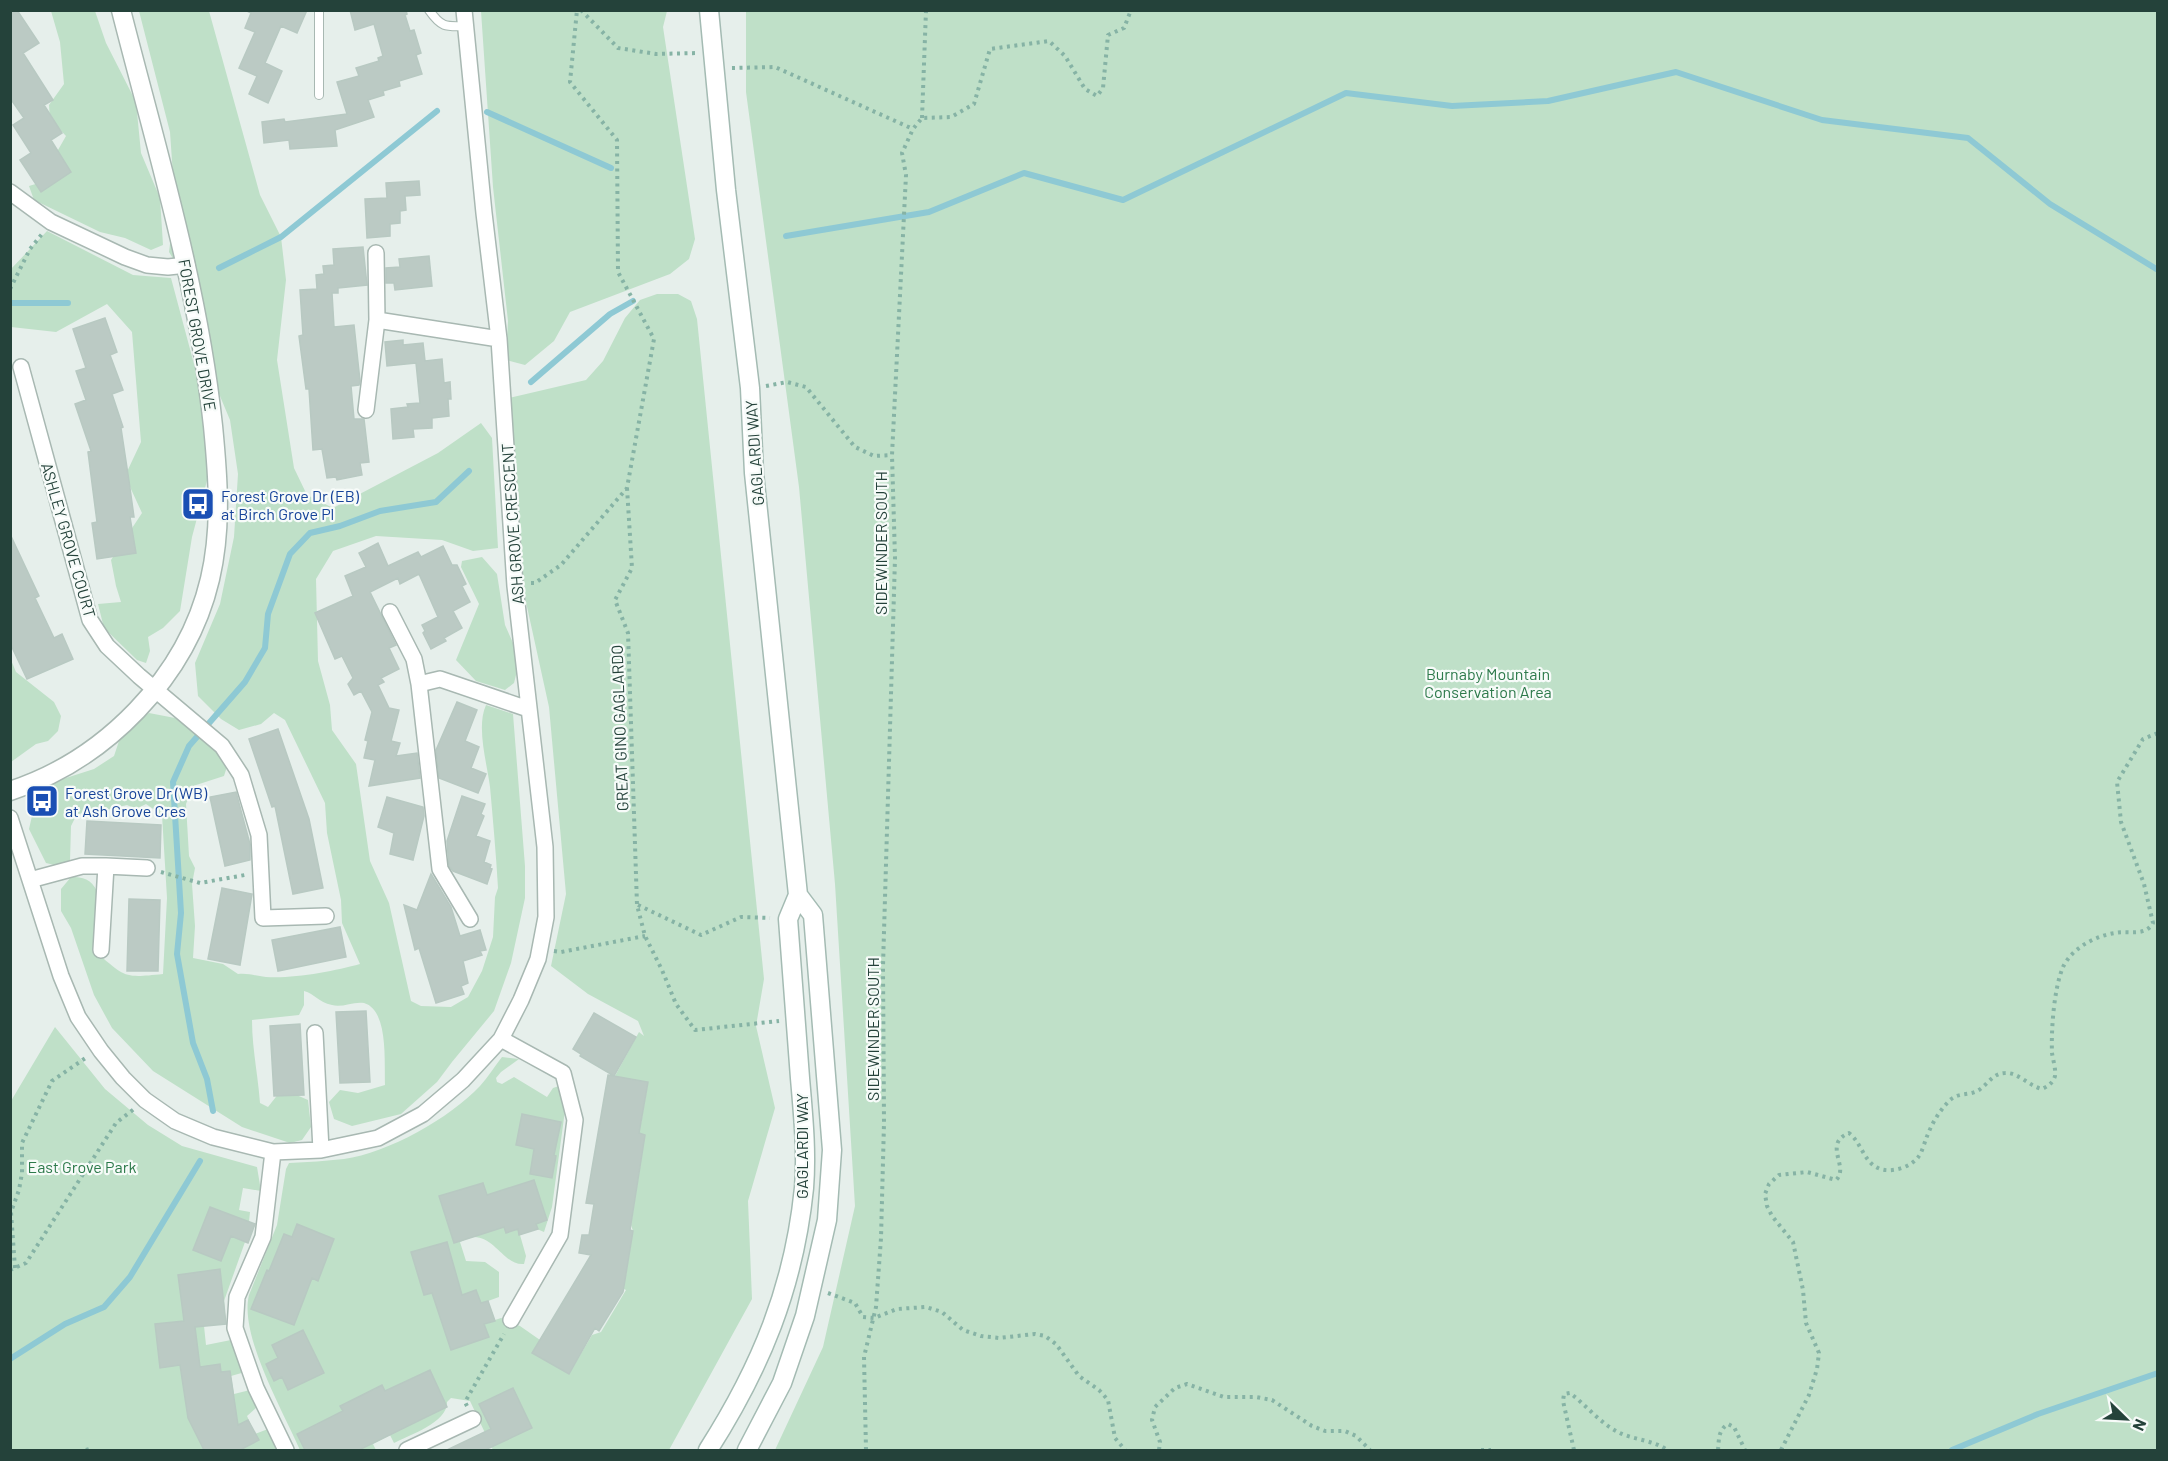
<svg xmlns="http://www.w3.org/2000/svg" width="2168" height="1461" font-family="Barlow,sans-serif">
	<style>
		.green { fill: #bfe0c8 }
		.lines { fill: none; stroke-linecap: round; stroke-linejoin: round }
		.stream { stroke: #8ec9d4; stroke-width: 6 }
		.building { fill: #bbcac4; stroke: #b8c9c2; stroke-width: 1.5 }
		.service-casing { stroke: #a8b8b2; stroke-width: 10 }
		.minor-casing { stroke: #a8b8b2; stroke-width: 18 }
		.tertiary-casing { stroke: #a8b8b2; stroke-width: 21 }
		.secondary-casing { stroke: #a4bbb3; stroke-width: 21 }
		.path { stroke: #86b3a5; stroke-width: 4; stroke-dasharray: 3 4.5; stroke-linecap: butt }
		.service { stroke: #fff; stroke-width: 8 }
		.minor { stroke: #fff; stroke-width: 15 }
		.tertiary { stroke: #fff; stroke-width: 18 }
		.secondary { stroke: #fff; stroke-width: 18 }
		.labels { text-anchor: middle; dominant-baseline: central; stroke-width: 4.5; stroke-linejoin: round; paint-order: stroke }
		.street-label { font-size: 16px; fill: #24423a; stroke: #f7fbf9 }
		.transit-label { font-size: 16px; fill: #164399; stroke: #f7fbf9; text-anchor: start }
		.park-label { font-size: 16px; fill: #2d7a4b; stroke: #f7fbf9 }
	</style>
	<rect width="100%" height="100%" fill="#e6efeb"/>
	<!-- green -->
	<path class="green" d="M51,11h44l11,32 30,59 5,51 19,45 3,47 -12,5 -26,-12 -25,-6 -66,-32 -5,-14 23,-7 2,-22 12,-21 -16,-17 -1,-14 15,-21 -4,-42z
		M139,11h70l51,184 21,42 5,43 -9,80 17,108 13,27 26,13 105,-55 43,-30 11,15 6,110 -25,3 -31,-11 -66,-4 -43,15 -17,28 2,82 12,44 2,25 24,34 14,97 19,42 22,98 10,5 30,1 17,-10 14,-26 11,-34 2,-40 3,-9c-2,-34 -5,-68 -8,-101 -3,-24 -14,-60 -4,-82l27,9 12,152v32l-14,65 -17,48 -42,51 -15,20 -36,32 -49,12 -18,-7 -5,-17 11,-12 18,3 27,-8c-1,-21 4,-75 -21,-82 -10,-2 -22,5 -32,2 -14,-3 -17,-11 -28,-14v14l-5,10 -47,5c0,28 6,55 8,83l8,4 11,-14h13l16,7 3,27 -9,13 -12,3 -48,-16 -89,-56 -41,-43 -18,-33 -23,-67 -10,-17v-22l10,-12c12,0 20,2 26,14l-1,61c30,26 28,26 67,22l4,-76 -5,-83 -16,-11 -10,5 -9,-4 -25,6 -25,3 -6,12 -1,35 -8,6 -16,-4 -17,-34 9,-39 6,-5 50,-16 20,-13 8,-24 27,-19 26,5 34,24 21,1 2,8 -8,25 -31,10 -7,18 3,52 6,12 -3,16 3,42 -2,32 30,6 15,10c11,-1 18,2 28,3 27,2 69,-6 94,-13l-18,-41 -1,-23 -14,-67 -2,-30 -40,-83 -11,-7 -13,11 -22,6 -18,-11 -23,-23 -3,-33 25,-59 14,-67 4,-63 -8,-54 -46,-110 2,-30 -17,-28 6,-48 -5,-72z
		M481,11h186l-4,16 32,212 -6,20 -19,15 -100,38 -16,29 -29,24 -19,-5 2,-39 -15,-134z
		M746,11h1411v1439h-1382l48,-103 32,-141 -20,-322 -36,-397 -53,-395z
		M47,231l86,44 38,3 27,101 11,94 -17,64 -12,74 -17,17 -15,9 2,14 -4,12 -9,-3 -33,-32 -6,-24 23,-2 -5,-16 -5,-26 31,-47 -17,-37 16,-34 -9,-110 -25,-28 -51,28 -45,-5v-58z
		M657,294h21l13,7 6,18 67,660 -8,47 19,82 -27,93 4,98 -83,151h-176l-23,-49 -19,-3 -4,4c1,20 -37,33 -53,41l-4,-8 -17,9 3,6h-76c-17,-39 -61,-115 -51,-155l28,-70 9,-56 3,-6c19,-1 37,-2 55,-4 44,-6 106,-41 136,-73 8,-9 15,-20 22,-29l17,2 -18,13 -5,6 1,4 5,2 12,-7 33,20 6,-9 6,-2 7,17 -14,104 -8,25 -7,-3 -17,6 6,21 -2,8c-19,2 -29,-27 -50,-27 -4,0 -10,3 -14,5l6,19 19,1 14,10v25l-11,4 7,19 6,-2 19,8 20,14 -7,13 36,21 23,-39 9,-3 25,-42 -38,-19 38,4 7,-44 -2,-6 14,-90 -12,-3 8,-9 7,-40 -33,-7 24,-44 5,4 -6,-15 -50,-27 -37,-28 15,-72 -17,-187 -34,-155 -6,-154 77,-18 17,-19 22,-43 15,-18z
		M482,557l15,17 8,51 15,34 -6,24 -9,7 -29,-9 -20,-21 23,-56 -18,-37 1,-6z
		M11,660l5,12 38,30 7,14 -3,15 -10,10 -12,3 -25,18z
		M55,1027l50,62 43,36 34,21 75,21 4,24 -18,-3 -4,22 11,2 -1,10 -39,-15 -17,43 28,11 10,-25 14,6 -21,59 2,23 -22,2 2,19 25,-5 14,32 -14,4 3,18 16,-4 7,17 -10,9 8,18 13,-5 9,21h-266v-349z"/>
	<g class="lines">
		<!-- stream -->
		<path class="stream" d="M487,112l124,56
			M786,236l143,-24 95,-39 99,27 223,-107 106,13 96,-5 128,-29 146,48 146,18 82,66 108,66
			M219,268l62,-31 156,-126
			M10,303h58
			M531,382l79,-68 23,-13
			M213,1111l-6,-32 -14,-36 -16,-89 4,-41 -8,-131 16,-36 56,-64 20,-34 3,-34 22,-60 20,-21 30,-7 40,-15 56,-9 33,-31
			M10,1359l55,-35 39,-17 26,-30 70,-116
			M1952,1450l86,-36 120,-41"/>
	</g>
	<!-- building -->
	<path class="building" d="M10,10h7l22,33 -16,10 30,47 -9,5 18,28 -11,7 20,32 -30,20 -21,-32 11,-7 -18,-28 11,-7 -14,-20z
		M245,10h62l-10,23 -16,-7 -16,37 17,8 -14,32 -19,-9 8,-18 -18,-8 16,-36 -10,-4 6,-15z
		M350,10h56l1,4 -2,1 5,16 4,-1 7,23 -5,2 6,19 -23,7 1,5 -17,5 1,4 -16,5 6,17 -39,13 2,16 -47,3 -1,-9 -25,3 -2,-21 22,-3 1,3 62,-8 -10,-32 22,-6 -3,-8 23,-7 -1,-3 5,-2 -9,-32 -19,6z
		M419,181l1,14 -15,1 1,14 -6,1v12l-10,1v12l-23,2 -2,-39 22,-1 -1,-15z
		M363,247l4,38 -29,3v5h-6l2,34 20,-2 6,56 -1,4 -8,1 3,33h10l5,43 -9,1 2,12 -25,5 -1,-3 -9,1 -5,-29 -9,1 -4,-61h-3l-7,-53 4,-1 -3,-45 17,-1 -1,-14 8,-1 -1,-8 11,-1 -1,-16z
		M429,256l3,30 -37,4 -1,-7h-8v-15l14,-1 -1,-8z
		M105,318l12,34 -7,3 13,35 -11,4 11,33 -2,1 8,53 5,36h-4l6,36 -39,6 -5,-36 5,-1 -9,-70 3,-1 -16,-47 11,-4 -10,-29 10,-3 -13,-39z
		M403,340v5l20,-2 2,18 17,-2 2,24 6,-1 1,17h-3l1,17 -17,2v10l-19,1 1,8 -21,2 -2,-30 17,-2 -1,-3 13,-1 -4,-40 -29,3 -2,-24z
		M10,534l29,62 -4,2 19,40 8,-4 11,25 -46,20 -17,-36z
		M378,543l10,23 30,-14 3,5 22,-11 9,19h5l9,19 -4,2 8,16 -17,9 9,17 -18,10 2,3 -15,8 -8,-16 2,-2 -3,-6 16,-8 -19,-43 -19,10 -2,-6 -28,14 26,53 -7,3 10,21 -18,9 3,4 -6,3 11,23 10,2 -8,31 9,2 -4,13 21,-3 3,25 -51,8 6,-26 -11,-2 4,-17 -3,-1 7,-28 -11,-21 -7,4 -6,-11 5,-6 -11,-22 -7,3 -20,-46 38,-17 -8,-20 21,-9 -7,-14z
		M457,702l20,8 -12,31 14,6 -8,21 15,6 -8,19 -39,-15 -3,-28z
		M278,729l31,90 14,69 -30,6 -18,-88 -3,1 -23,-68z
		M236,792l14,52v16l-25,6 -15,-69z
		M462,796l23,8 -4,10 3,2 -8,20 14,5 -6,21 7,3 -1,3 2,1 -5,15 -34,-13 -4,-5 -2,-25z
		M387,797l36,10 1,9 -11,44 -23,-6 4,-21 -16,-6z
		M87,821l74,4 -1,33 -75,-4z
		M431,874l20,33 9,29 20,-6 6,20 -6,1 2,4 -19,6 5,22 -7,3 3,8 -28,9 -17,-55 -4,2 -11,-45 13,5z
		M222,888l30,6 -12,71 -32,-6z
		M129,899l31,1 -2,71h-31z
		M340,927l6,30 -68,14 -6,-31z
		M366,1011l4,71 -30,1 -4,-71z
		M594,1013l42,24 -22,39 -34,-20 1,-2 -8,-5z
		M300,1024l4,71 -30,1 -4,-70z
		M608,1075l40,7 -9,51 6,2 -15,95 3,1 -10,61 -24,39 -4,-3 -26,46 -37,-21 59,-98 -12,-2 3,-18h7l5,-31 -8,-1z
		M522,1114l39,8 -7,33 2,1 -4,22 -22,-4 4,-25 -18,-4z
		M534,1180l13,40 -11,4 2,5 -19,6 -1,-6 -12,4 -2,-6 -50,16 -15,-47 44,-13 4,12z
		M210,1207l45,17 -7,19 -17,-7 -10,25 -28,-11z
		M297,1224l37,15 -16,42 -6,-3 -18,47 -43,-16 16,-39 2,1 15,-37 8,3z
		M447,1242l15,53 14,-5 5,13 7,-2 7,20 -11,3 5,13 -38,13 -19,-57 -8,2 -13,-43z
		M220,1269l6,55 -31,3 5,40 20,-3 1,8 9,-1 8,54 10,-5 11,20 -19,10h-36l-16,-32 -8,-53 -20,3 -5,-44 29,-3 -6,-46z
		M303,1330l21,43 -36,17 -6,-13 -8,4 -8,-17 12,-6 -6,-13z
		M430,1370l17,37 -88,43h-54l-8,-16 46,-23 -3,-5 42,-21 3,6z
		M513,1388l19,40 -47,22h-38l44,-21 -12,-25z"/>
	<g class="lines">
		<defs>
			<path id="service" d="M429,10c12,17 16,17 36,16
				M319,95v-85"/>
			<path id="minor" d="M10,192l41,30 74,35 22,8 21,2 19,-2
				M377,320l122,19
				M21,367l69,253 17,26 32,30 83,70 19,29 18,60 4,83 63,-2
				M366,410l11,-90 -1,-67
				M390,612l24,47 5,25 21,185 30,50
				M419,684l21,-5 88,30
				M10,818l51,158 17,41 23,34 22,27 22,22 30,21 38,16 60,15 48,-2 57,-12 45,-24 40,-34 38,-41 20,-39 17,-41 8,-42 -1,-70 -30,-261 -16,-247 -15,-126 -20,-203
				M106,866l41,2
				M30,880l52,-14h24l-5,84
				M315,1033l6,117
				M501,1039l62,34 12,47 -15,115 -49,85
				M273,1152l-10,85 -26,60 -2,31 21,60 30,62
				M407,1450l66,-31"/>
			<path id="tertiary" d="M10,791c95,-31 177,-114 200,-212 12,-51 8,-102 3,-153 -15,-142 -57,-278 -92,-416"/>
			<path id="secondary" d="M708,1450c53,-83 86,-163 96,-262 3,-37 -1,-74 -4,-110 -4,-53 -8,-106 -12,-159l10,-24 -44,-422 -4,-85 -24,-198 -17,-180
				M747,1450l35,-67 23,-67 22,-96 5,-70 -19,-235 -15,-20"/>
		</defs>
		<!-- service casing -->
		<use href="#service" class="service-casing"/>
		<!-- minor casing -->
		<use href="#minor" class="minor-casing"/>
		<!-- tertiary casing -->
		<use href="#tertiary" class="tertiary-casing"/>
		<!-- secondary casing -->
		<use href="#secondary" class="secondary-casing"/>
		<!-- path -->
		<path class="path" d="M581,10l37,38 38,6 42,-1
			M732,68l43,-1 138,62
			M922,118l4,-108
			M10,289l20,-40 12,-15
			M766,386l21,-4 19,5 49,60 19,9 18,-1
			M627,488l5,80 -17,32 13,33 9,272 8,31 17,34 14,34 19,26 84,-9
			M531,583h4l26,-18 66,-77 27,-149 -36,-67 -1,-132 -47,-58 7,-72
			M161,872l39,11 45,-8
			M638,905l63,30 40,-18 29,1
			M554,951l7,1 84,-16
			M15,1268l-4,-56 8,-22 3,-17v-30l30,-62 35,-24
			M10,1270l16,-7 90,-140 18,-14
			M828,1293l27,10 8,14 11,1 23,-9 29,-2 16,5 21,18 18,6 18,2 36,-4 10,2 11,8 23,32 20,14 9,10 7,38 10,12
			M467,1406l-2,-4 39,-68
			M86,1450l3,-1
			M866,1450l-2,-93 12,-50 5,-69 3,-115 -1,-157 12,-408 -3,-103 14,-280 -4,-22 11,-24 9,-11 29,-1 23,-13 16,-55 59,-8 16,15 20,33 12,7 6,-8 5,-53 16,-7 7,-18
			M1159,1450l1,-8 -8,-22 3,-13 20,-19 12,-4 37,13h32l16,3 40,26 13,5h20l11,5 14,14
			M1481,1450h10
			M1574,1450l-11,-49 1,-7 6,-1c16,12 30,30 48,39 15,8 36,8 49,18
			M1718,1450c1,-10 0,-20 10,-26l6,3 11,23
			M1781,1450l28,-55 8,-26 2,-16 -13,-30 -3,-33 -10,-48 -21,-26 -5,-10 -2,-12 4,-10 10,-9 28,-3 29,8c14,-13 -14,-36 13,-47 12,9 15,29 29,35 12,6 34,-1 41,-12 3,-4 5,-12 7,-17 5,-14 13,-28 24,-39 9,-8 20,-4 29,-10 9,-6 14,-17 26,-17 13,-1 24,13 37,16 6,-3 11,-6 13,-13 1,-7 -2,-16 -3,-23 -1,-23 2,-65 11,-86 9,-19 32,-31 52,-34 14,-3 30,4 38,-10l-9,-39 -23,-62 -4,-40 26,-43 15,-6"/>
		<!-- service -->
		<use href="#service" class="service"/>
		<!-- minor -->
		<use href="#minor" class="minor"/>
		<!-- tertiary -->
		<use href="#tertiary" class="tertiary"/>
		<!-- secondary -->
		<use href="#secondary" class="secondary"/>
	</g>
	<!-- icons -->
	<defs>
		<symbol id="bus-square" viewBox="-11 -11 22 22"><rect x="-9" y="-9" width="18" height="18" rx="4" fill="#1a4fb4" stroke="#f7fbf9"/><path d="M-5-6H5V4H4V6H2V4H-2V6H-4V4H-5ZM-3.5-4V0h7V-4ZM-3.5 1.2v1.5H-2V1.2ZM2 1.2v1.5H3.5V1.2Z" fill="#fff"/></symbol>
	</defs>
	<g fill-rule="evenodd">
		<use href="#bus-square" x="179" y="485" width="38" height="38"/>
		<use href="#bus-square" x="23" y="782" width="38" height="38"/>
	</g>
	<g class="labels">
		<!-- street labels -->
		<g class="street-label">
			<text transform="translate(198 335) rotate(80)">FOREST GROVE DRIVE</text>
			<text transform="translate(754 453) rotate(-94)">GAGLARDI WAY</text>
			<text transform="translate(512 524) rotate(-94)">ASH GROVE CRESCENT</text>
			<text transform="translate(69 540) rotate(74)">ASHLEY GROVE COURT</text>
			<text transform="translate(880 543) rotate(-90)">SIDEWINDER SOUTH</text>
			<text transform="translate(619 728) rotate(-92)">GREAT GINO GAGLARDO</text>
			<text transform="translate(872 1029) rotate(-90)">SIDEWINDER SOUTH</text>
			<text transform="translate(801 1146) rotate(-90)">GAGLARDI WAY</text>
		</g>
		<!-- transit labels -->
		<g class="transit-label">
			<text x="221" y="495">Forest Grove Dr (EB)<tspan x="221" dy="18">at Birch Grove Pl</tspan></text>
			<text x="65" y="792">Forest Grove Dr (WB)<tspan x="65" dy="18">at Ash Grove Cres</tspan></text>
		</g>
		<!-- park labels -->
		<g class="park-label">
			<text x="1488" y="673">Burnaby Mountain<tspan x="1488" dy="18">Conservation Area</tspan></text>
			<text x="82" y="1166">East Grove Park</text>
		</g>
	</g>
	<!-- border -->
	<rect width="2168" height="1461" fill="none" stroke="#24423a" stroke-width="24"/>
	<!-- north arrow -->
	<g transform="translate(2126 1419) rotate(114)" stroke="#f7fbf9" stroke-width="4.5" paint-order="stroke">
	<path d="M0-4.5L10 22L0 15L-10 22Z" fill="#24423a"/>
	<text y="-9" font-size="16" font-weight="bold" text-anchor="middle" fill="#24423a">N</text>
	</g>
</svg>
